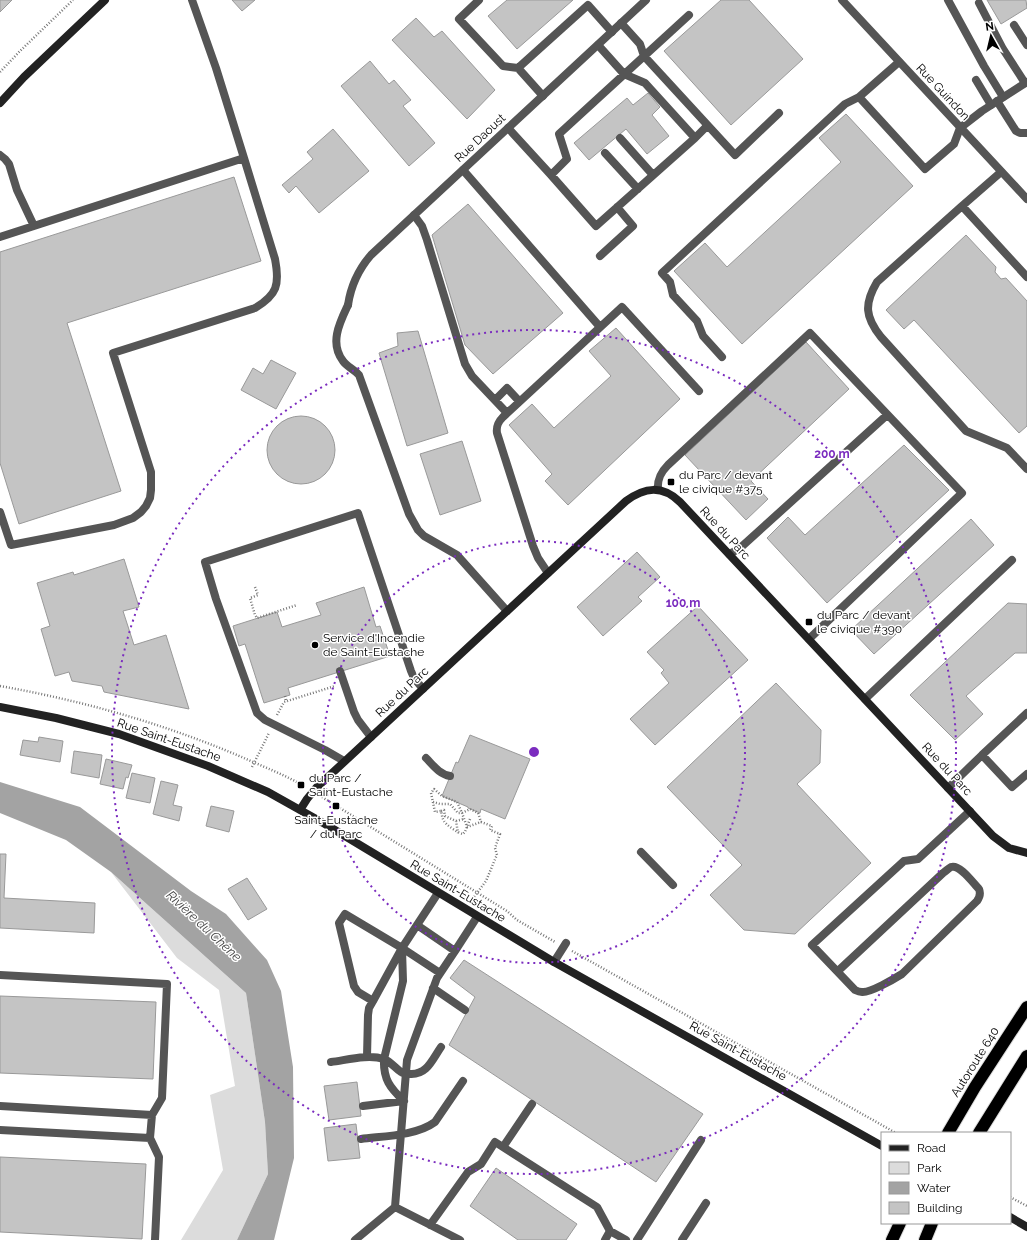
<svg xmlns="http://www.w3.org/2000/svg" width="1027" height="1240" font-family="Raleway,sans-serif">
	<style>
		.green { fill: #dcdcdc }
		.water { fill: #a3a3a3 }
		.building { fill: #c4c4c4; stroke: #999 }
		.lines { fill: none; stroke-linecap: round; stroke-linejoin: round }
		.highway-casing { stroke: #dbdbdb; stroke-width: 14 }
		.path { stroke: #777; stroke-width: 2.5; stroke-dasharray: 1 2; stroke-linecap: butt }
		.lane { stroke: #555; stroke-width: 8 }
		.street { stroke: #555; stroke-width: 8 }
		.secondary { stroke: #222; stroke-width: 8 }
		.highway { stroke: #000; stroke-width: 12 }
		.ring { fill: none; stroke: #7b2cbf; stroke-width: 2; stroke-dasharray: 2 4 }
		.poi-dot { fill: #000; stroke: #fff; stroke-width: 1.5 }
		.labels { text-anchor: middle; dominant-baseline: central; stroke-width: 3; stroke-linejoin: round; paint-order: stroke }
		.street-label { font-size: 12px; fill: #000; stroke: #fff }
		.poi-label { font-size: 12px; fill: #000; stroke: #fff; text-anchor: start }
		.water-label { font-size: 13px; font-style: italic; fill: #444; stroke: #fff }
		.centre { fill: #7b2cbf; stroke: #fff; stroke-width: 2 }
		.ring-label { font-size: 12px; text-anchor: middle; font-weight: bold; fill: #7b2cbf; stroke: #fff; stroke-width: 3; stroke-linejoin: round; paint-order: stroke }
	</style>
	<rect width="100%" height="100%" fill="#fff"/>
	<!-- green -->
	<path class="green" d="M111,872l135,121 19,129 3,52 -31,66h-56l42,-70 -13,-75 25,-9 -16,-96 -42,-32z"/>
	<!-- water -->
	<path class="water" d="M0,782l80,25 111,84 35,23 41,46 14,31 12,76 1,91 -20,82h-37l31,-66 -3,-52 -19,-129 -135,-121 -45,-32 -66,-27z"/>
	<!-- building -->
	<path class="building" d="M0,0h12l-12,12z
		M232,0h23l-13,11z
		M507,0h66l-56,49 -29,-33z
		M721,0h28l54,59 -72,66 -67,-74z
		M987,0h39l1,8 -26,16z
		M416,18l18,19 8,-6 53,59 -28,29 -75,-79z
		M370,61l19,23 5,-4 17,20 -8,6 32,37 -26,23 -68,-80z
		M648,93l12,14 -8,8 17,21 -22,18 -21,-25 -37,31 -15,-17 53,-45 6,7z
		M846,114l67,72 -171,158 -68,-73 31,-28 22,24 114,-105 -22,-24z
		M333,129l36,42 -50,42 -23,-27 -7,7 -7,-8 31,-26 -6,-7z
		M234,177l27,84 -194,62 54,168 -102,33 -19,-61v-211z
		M468,204l95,109 -70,61 -28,-29 -33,-110z
		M966,235l30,32 -1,5 6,7 5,-1 21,23v125l-8,7 -105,-113 -10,9 -18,-19z
		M616,328l64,71 -112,106 -23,-24 7,-7 -43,-49 23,-21 22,24 57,-52 -22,-25z
		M418,331l30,102 -41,13 -28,-93 19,-7 -1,-13z
		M806,342l43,47 -98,92 17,18 -22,21 -61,-65z
		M271,360l25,13 -20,36 -35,-19 12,-22 10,6z
		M267 450a34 34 0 1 1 68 0a34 34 0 1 1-68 0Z
		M462,441l19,60 -41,14 -20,-61z
		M904,445l45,45 -122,113 -60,-65 21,-21 17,18z
		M971,519l23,26 -120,109 -23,-24z
		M637,552l23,25 -22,20 4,4 -39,35 -26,-29z
		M124,559l15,48 -16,4 11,34 32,-10 23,74 -85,-17 -2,-6 -30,-5 -3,-9 -14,4 -14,-47 9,-3 -13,-43 36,-11 1,3z
		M364,587l12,40 4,-1 10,30 -102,32 2,7 -26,8 -19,-59 -6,2 -6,-20 44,-14 5,15 39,-12 -5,-12z
		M1008,603l19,1v49h-12l-49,43 17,18 -28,26 -45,-45z
		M698,606l50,54 -93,85 -25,-26 39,-36 -8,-10 3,-3 -17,-18z
		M776,683l45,47 -1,33 -23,21 74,79 -76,71 -51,-4 -34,-35 32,-30 -75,-78z
		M470,735l60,24 -25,60 -24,-10 -1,4 -12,-5v-1l-26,-11 14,-34 2,1z
		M39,737l24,4 -3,21 -40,-7 3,-15 15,2z
		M74,751l28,4 -3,23 -28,-5z
		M106,759l26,6 -4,13 -2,-1 -3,12 -23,-5z
		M132,773l23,5 -5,25 -24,-5z
		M161,781l17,4 -5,20 9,2 -3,14 -26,-7z
		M211,806l23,5 -5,21 -23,-6z
		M0,854h6l-2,44 91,5 -1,30 -94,-5z
		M247,878l20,31 -19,11 -20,-31z
		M464,960l239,154 -47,68 -207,-137 26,-48 -25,-19z
		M0,996l156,6 -3,77 -153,-6z
		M357,1082l4,34 -32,4 -5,-34z
		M356,1124l4,34 -32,3 -4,-33z
		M0,1157l146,7 -4,75 -142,-7z
		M496,1168l81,56 -11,16h-48l-48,-34z"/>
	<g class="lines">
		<defs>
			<path id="highway" d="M948,1133l27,-46 52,-80
				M979,1133l48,-77
				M892,1240l8,-17
				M925,1240l7,-17"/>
		</defs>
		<!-- highway casing -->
		<use href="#highway" class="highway-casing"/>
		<!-- path -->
		<path class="path" d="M0,72l20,-21 53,-51
			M255,587l3,8 -8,3 5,17 2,3 40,-13
			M0,686c84,15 165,38 244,72 20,9 41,17 60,28
			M285,696l1,6
			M277,715l7,-13 51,-16
			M252,767l17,-34
			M322,797l185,114 10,9 38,22
			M433,802l7,2h10l8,9h4l5,14 14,-5 11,4 -2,4 10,4 -5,14 2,7 -1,2 -10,24 -12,16
			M441,811l3,-1 1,6 11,5 2,12
			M470,819l-5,13 -2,2c-5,-1 -17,-9 -19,-13 -2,-3 -2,-7 -3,-10l-6,1 -4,-19 3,-4 8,7 15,6 5,11 8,-4 8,4 3,9
			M456,821l8,-2
			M572,951l324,182
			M1010,1197l17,9"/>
		<!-- lane -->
		<path class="lane" d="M479,0l-20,19 44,47 15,2
			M948,0l36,66 19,31
			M979,3l24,46 22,34
			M621,23l19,21 4,12 91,99 44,-42
			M1014,25l13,20
			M598,45l26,29 21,9 50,55 12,-12
			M899,62l-40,35 66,72 29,-25 6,-16
			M976,80l15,25
			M543,96l-25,-28 70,-63 24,27
			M997,101l19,30 4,2h7
			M508,128l43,47 16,-16 -8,-25 130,-119
			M620,138l33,37
			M605,153l33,36
			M0,155l5,4 4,5 8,26 17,36
			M463,170l137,157
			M1001,172l-39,34 65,71
			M551,175l45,51 99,-88
			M962,206l-85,76c-13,22 -12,35 4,55l85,94 41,17 20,21
			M414,215l8,11 5,14 38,124 7,12 35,37
			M0,237l244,-79 -28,-90 -24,-68
			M600,256l33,-30 -16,-19
			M348,305c-8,17 -19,38 -5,56 4,6 11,8 16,14l50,139 9,16 6,6 33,19 50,56
			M722,357l-19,-21 -6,-15 -24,-26 -3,-13 -8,-9 183,-169 14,-7
			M495,400l12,-12 12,13
			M658,490c-1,-11 3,-18 10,-25l142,-132 152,160 -153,146
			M0,512l11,33 103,-20 19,-7 8,-6 5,-6 4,-8 1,-8v-18l-38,-119 142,-45c22,-13 25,-23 20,-49l-31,-101
			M729,554l10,-5 148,-134
			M548,573l-10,-15 -5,-12 -36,-113c-1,-7 1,-11 6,-16l119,-110 77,84
			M340,671l14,41 4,8 13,17
			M865,699l147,-139
			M982,755l45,-42
			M426,758c7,7 13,16 24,18
			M344,761l-19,-11 -60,-30 -8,-7 -41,-114 -11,-37 153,-49 53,158 3,7 9,11
			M948,788l34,-33 30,32 15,-13
			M641,852l32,33
			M438,893l-21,32 38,26 22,-34
			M417,925l-15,23 -29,53 -15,-9 -4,-6 -15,-63 6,-9 57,34 38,25
			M402,949l1,32 -19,78c-1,20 6,29 20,42
			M455,951l-18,27 -30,82 -12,147 65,33
			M554,962l12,-19
			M838,971l105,-98c3,-2 6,-5 8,-6 9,-3 22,16 28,22 2,5 1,8 -2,12l-75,73c-8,5 -32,19 -40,18 -2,0 -5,-1 -7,-2l-43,-45 92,-84 14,-2 52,-48
			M0,975l167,9 -5,114 -10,17
			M433,988l32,22
			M367,1057l1,-42 1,-7 4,-7
			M331,1062c16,-2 37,-8 53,-3 7,3 11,9 17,13 3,2 6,2 9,2 17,1 22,-14 31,-27
			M0,1106l152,9 -2,23 -150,-8
			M363,1106l41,-5
			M150,1138l9,19 -4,83
			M361,1139c22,-3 55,-3 74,-17l28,-41
			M503,1147l29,-43
			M430,1225l38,-53 13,-8 14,-22 102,65 13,24
			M355,1240l40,-33
			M605,1240l5,-9 16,9
			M637,1240l64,-100
			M682,1240l24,-37"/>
		<!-- street -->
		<path class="street" d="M842,0l185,199
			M960,128l22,-17 45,-29
			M348,305c3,-20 10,-35 23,-50l275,-255"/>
		<!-- secondary -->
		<path class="secondary" d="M0,103l24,-26 81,-77
			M0,707l56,11 63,16 89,32 60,26 57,32 229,138 328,184
			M300,810l7,-11 9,-11 310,-287c19,-14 36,-16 54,1l313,334 16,12 18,5
			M1010,1217l17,10"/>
		<!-- highway -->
		<use href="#highway" class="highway"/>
	</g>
	<!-- distance rings -->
	<g class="ring">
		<circle cx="534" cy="752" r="211"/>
		<circle cx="534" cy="752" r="422"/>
	</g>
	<!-- markers -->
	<g class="poi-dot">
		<rect x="667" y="478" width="8" height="8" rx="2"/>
		<rect x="805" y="618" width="8" height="8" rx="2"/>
		<circle cx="315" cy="645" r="4"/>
		<rect x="297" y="781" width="8" height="8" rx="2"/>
		<rect x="332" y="802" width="8" height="8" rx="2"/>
	</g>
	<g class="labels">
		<!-- street labels -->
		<g class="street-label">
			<text transform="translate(943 92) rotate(47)">Rue Guindon</text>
			<text transform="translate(480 138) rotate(-43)">Rue Daoust</text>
			<text transform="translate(725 533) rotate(47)">Rue du Parc</text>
			<text transform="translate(402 692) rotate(-43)">Rue du Parc</text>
			<text transform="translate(169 740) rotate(19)">Rue Saint-Eustache</text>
			<text transform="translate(947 769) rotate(47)">Rue du Parc</text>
			<text transform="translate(458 891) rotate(31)">Rue Saint-Eustache</text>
			<text transform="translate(738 1051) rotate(29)">Rue Saint-Eustache</text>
			<text transform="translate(975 1062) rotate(-58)">Autoroute 640</text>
		</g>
		<!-- poi labels -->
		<g class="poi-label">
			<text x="679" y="475">du Parc / devant<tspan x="679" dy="14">le civique #375</tspan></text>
			<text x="817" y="615">du Parc / devant<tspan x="817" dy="14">le civique #390</tspan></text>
			<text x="323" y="638">Service d'Incendie<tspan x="323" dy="14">de Saint-Eustache</tspan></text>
			<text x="309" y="778">du Parc /<tspan x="309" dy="14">Saint-Eustache</tspan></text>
			<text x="336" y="820" text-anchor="middle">Saint-Eustache<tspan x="336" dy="14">/ du Parc</tspan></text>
		</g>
		<!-- water labels -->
		<g class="water-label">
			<text transform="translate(204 926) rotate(43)">Rivière du Chêne</text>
		</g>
	</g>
	<circle cx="534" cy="752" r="6" class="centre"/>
	<g class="ring-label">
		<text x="832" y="458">200 m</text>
		<text x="683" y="607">100 m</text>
	</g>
	<!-- legend -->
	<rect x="881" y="1132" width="130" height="92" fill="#ffffff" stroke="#999999"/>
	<rect x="889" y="1145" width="20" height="6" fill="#222222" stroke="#999999"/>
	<text x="917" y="1152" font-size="12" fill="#000000">Road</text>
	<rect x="889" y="1162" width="20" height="12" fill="#dcdcdc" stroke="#999999"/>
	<text x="917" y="1172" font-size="12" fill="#000000">Park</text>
	<rect x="889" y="1182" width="20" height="12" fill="#a3a3a3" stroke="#999999"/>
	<text x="917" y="1192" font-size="12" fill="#000000">Water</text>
	<rect x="889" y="1202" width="20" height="12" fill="#c4c4c4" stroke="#999999"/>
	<text x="917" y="1212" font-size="12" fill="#000000">Building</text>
	<!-- north arrow -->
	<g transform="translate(991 36) rotate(352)" stroke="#ffffff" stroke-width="3" paint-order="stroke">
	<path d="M0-3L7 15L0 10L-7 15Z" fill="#000000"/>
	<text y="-6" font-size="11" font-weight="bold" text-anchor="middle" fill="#000000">N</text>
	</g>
</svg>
